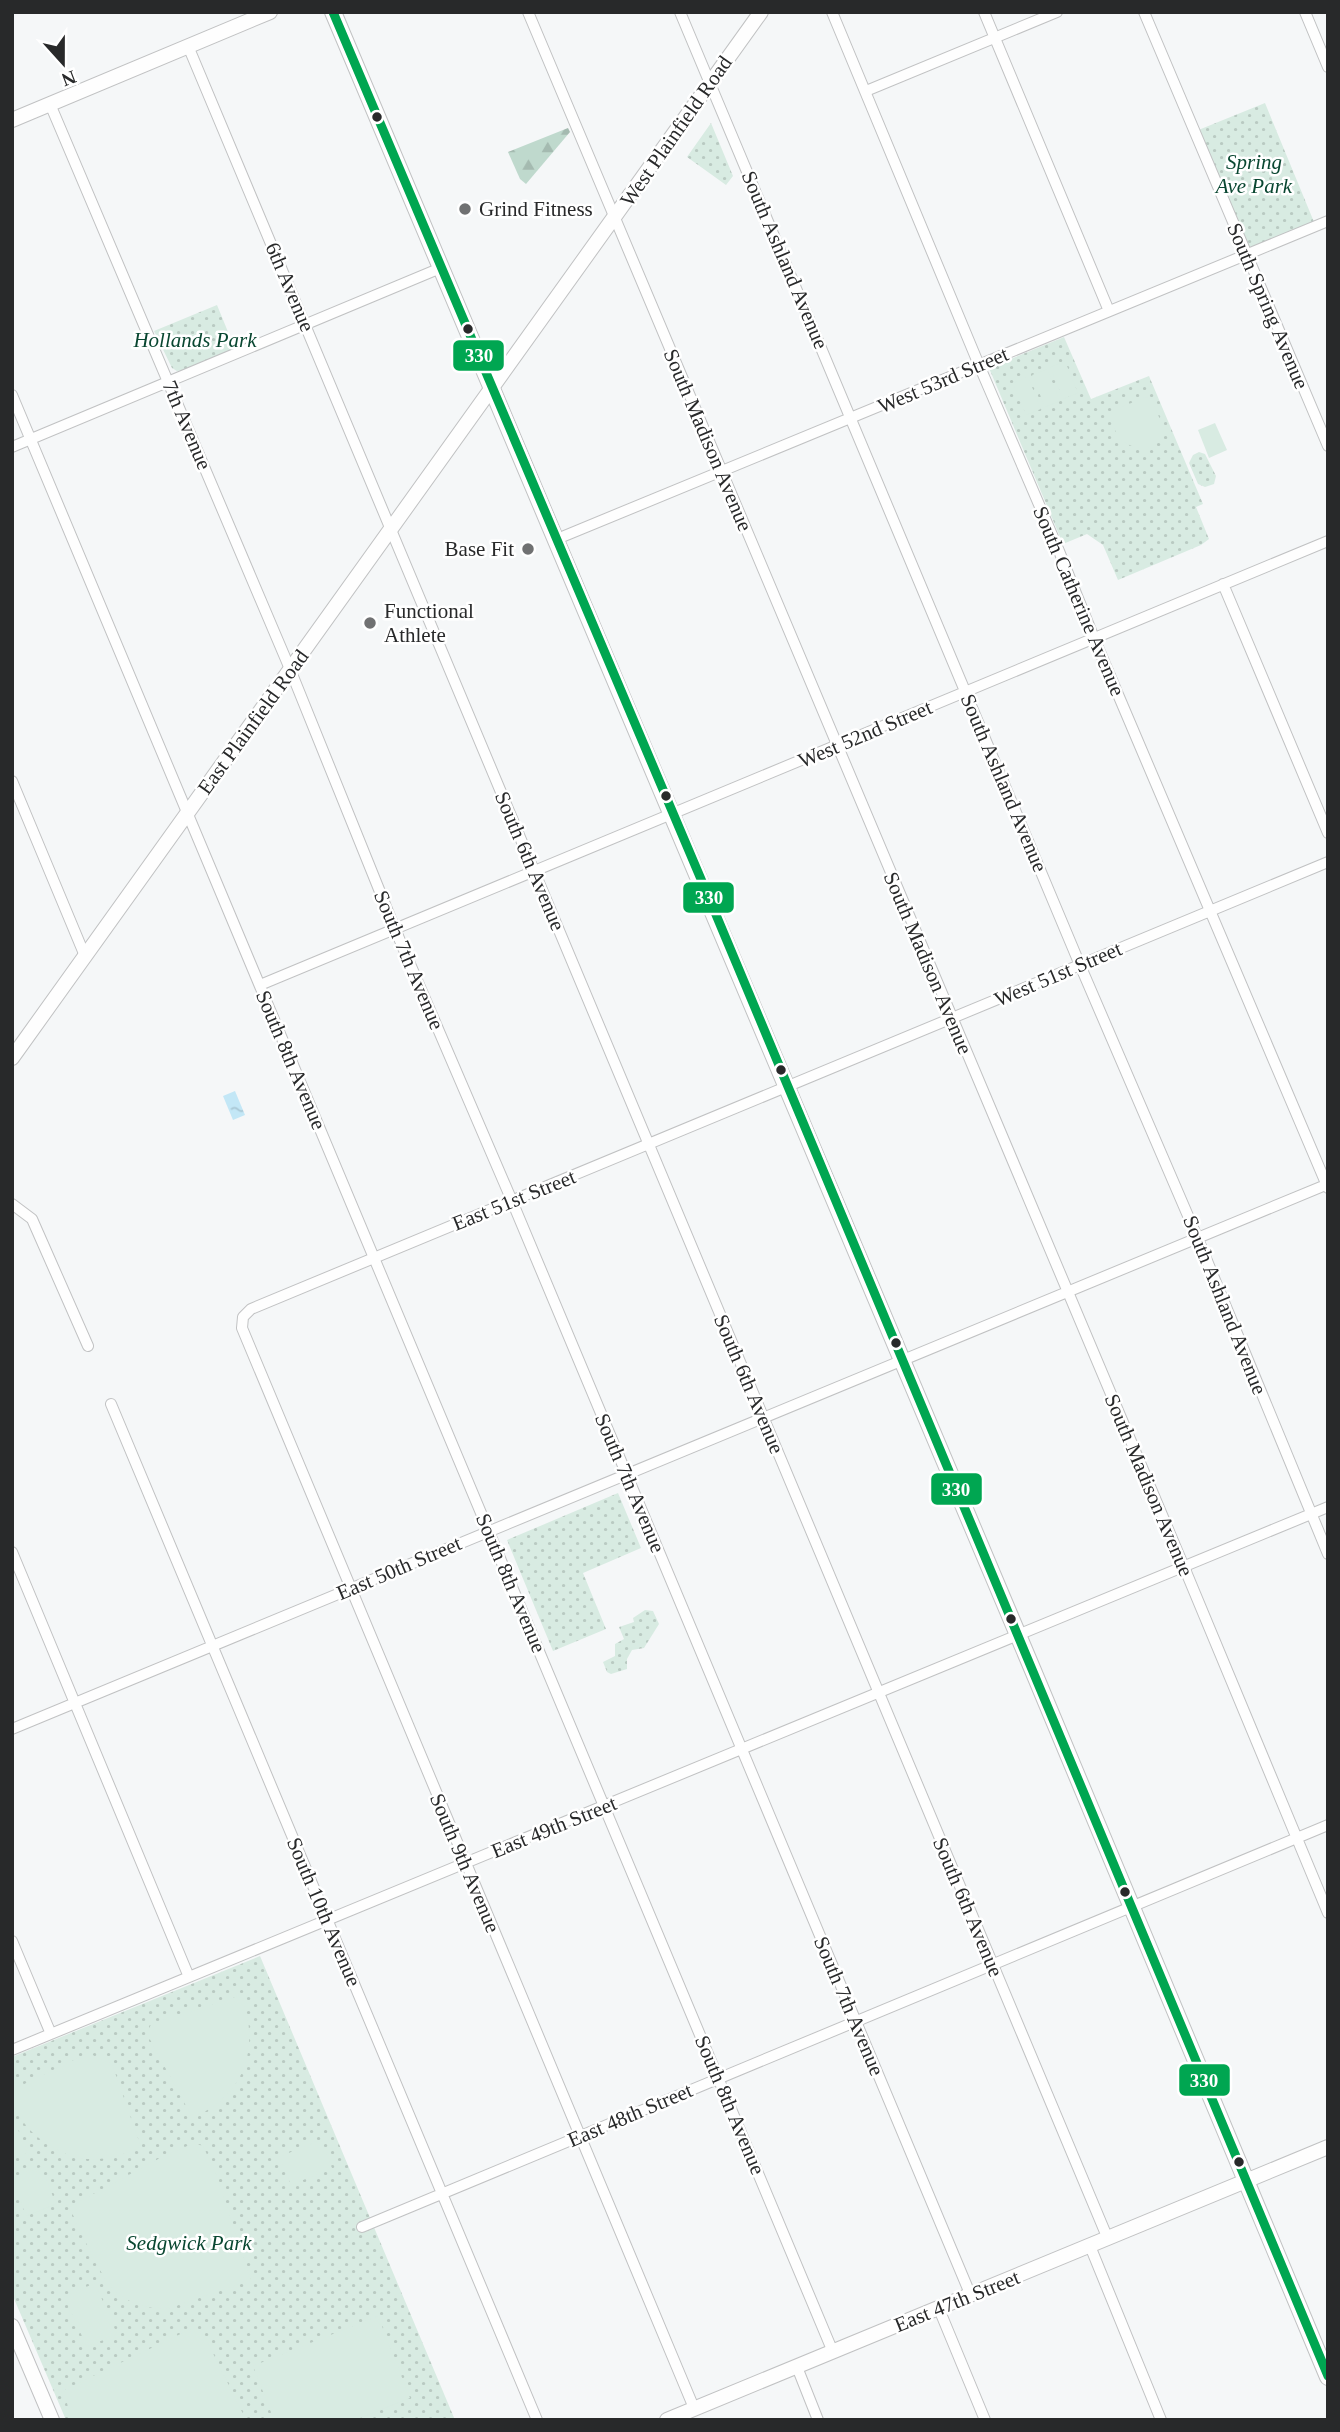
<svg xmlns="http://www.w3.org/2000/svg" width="1340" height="2432" font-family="'Times New Roman',serif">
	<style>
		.grass { fill: url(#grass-dots) }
		.forest { fill: url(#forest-firs) }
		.pitch { fill: #d8ebe2 }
		.water { fill: url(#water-ripples) }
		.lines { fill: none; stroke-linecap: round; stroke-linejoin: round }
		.street-casing { stroke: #c1c2c3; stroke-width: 12 }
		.secondary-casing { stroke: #c1c2c3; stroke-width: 16 }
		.primary-casing { stroke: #c1c2c3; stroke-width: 18 }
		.street { stroke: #fefefe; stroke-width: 10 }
		.secondary { stroke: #fefefe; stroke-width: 14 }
		.primary { stroke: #fefefe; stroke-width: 16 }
		.bus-1-casing { stroke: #fff; stroke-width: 14 }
		.bus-1 { stroke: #00a651; stroke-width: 9 }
		.bus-dot { fill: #28292a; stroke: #fff; stroke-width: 2.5 }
		.poi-dot { fill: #707172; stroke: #fff; stroke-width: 2.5 }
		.labels { text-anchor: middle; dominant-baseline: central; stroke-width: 5; stroke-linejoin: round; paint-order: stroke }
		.street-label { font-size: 21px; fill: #28292a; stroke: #fff }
		.park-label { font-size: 21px; font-style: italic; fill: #094731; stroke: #fff }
		.poi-label { font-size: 21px; fill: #28292a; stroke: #fff; text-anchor: start }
		.line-badge { stroke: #fff; stroke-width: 2.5 }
		.badge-label { font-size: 19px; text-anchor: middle; font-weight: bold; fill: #fff }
	</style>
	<defs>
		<pattern id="grass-dots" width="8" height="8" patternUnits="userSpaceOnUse" patternTransform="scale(1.75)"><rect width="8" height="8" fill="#d8ebe2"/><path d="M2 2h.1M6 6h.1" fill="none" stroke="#b9cac2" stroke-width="1.8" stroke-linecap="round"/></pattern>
		<pattern id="forest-firs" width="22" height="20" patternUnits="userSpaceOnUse" patternTransform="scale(1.75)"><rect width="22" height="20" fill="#bfd9cd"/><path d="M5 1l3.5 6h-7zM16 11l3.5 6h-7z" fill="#a4bab0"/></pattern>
		<pattern id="water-ripples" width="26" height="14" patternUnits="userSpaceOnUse" patternTransform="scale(1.75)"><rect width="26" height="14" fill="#c3e7f6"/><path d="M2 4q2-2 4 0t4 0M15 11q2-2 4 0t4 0" fill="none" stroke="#a8c6d3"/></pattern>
	</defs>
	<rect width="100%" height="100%" fill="#f5f7f8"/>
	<!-- grass -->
	<path class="grass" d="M1265,103l49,119 -68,29 -50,-120z
		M711,123l22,53 -7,9 -39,-28z
		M217,305l18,44 -51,21 -7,1 -5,-3 -18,-37z
		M1064,337l27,62 58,-23 54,128 -7,3 13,32 -8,6 -83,35 -15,-35 -16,-11 -24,10 -74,-176z
		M1199,452l6,2 11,22 -2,8 -9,3 -7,-3 -9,-21 4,-8z
		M618,1493l23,55 -58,25 23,56 -53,22 -46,-111z
		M645,1610l8,1 6,13 -15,24 -12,2 -5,9v10l-16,5 -4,-2 -4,-10 12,-6v-12l9,-5 -5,-12 15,-5 -1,-4z
		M260,1956l195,464h-389l-54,-126v-237z"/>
	<!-- forest -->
	<path class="forest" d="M568,128l2,4 -44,52 -6,-5 -12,-27z"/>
	<!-- pitch -->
	<path class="pitch" d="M1065,361l13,32 -15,6 -13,-32z
		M1047,369l13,32 -15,6 -13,-32z
		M1028,377l13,32 -15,6 -13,-32z
		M1145,397l7,2 12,31 -9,16c-23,6 -43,-5 -42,-30l9,-9z
		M1215,423l12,27 -18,8 -11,-28z
		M241,1995c20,50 4,103 -49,122l-45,-83 4,-10z
		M88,2053l24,11 29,83c-17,8 -35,13 -54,12 -33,-3 -75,-34 -75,-69z
		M16,2125l12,28 -16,6v-32z
		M320,2140l12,28 -41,17 -12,-28z
		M194,2143l9,3 14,30 34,104 -81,28c-19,3 -43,-5 -56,-18 -14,-13 -35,-64 -45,-83l91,-49z
		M41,2167l15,37 -30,12 -14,-38z
		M95,2283l22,51 -30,13 -23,-50z
		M378,2316l32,82 -55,22h-81l-21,-54z
		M193,2328l9,3 44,89h-175l-7,-30z"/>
	<!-- water -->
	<path class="water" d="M235,1091l10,24 -12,5 -10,-24z"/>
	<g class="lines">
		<defs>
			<path id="street" d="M528,12l656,1555 144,346
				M680,12l400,953 118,274 130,315
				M832,12l147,353 80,186 35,87 234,550
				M984,12l125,299
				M1144,12l184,434
				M1305,12l23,55
				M188,46l920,2193
				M866,91l191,-79
				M50,104l240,565 105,260 117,272 459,1095
				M12,395l821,1957
				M12,447l431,-180
				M557,539l771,-318
				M1223,584l105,249
				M12,781l73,175
				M260,985l1068,-444
				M12,1204l20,15 56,127
				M111,1404l426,1016
				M12,1552l177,425
				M12,1729l1316,-545
				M12,1941l39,93
				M12,2050l1316,-543
				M362,2227l966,-402
				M1090,2246l71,174
				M939,2309l46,111
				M797,2367l21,53
				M694,2408l-452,-1080 1,-11 8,-8 1077,-447"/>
			<path id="secondary" d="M12,120l258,-108
				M12,1058l749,-1046
				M12,2326l40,94
				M667,2420l661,-273"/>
			<path id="primary" d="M333,12c338,786 665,1576 995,2365"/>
		</defs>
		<!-- street casing -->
		<use href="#street" class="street-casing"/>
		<!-- secondary casing -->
		<use href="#secondary" class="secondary-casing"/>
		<!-- primary casing -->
		<use href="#primary" class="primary-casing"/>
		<!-- street -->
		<use href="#street" class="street"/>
		<!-- secondary -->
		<use href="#secondary" class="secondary"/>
		<!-- primary -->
		<use href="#primary" class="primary"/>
		<defs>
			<path id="bus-1" d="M333,12l376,886 619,1478"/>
		</defs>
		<!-- bus-1 casing -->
		<use href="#bus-1" class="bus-1-casing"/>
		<!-- bus-1 -->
		<use href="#bus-1" class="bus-1"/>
	</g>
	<!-- markers -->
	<g class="bus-dot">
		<circle cx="377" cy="117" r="6"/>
		<circle cx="468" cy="329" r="6"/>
		<circle cx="666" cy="796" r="6"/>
		<circle cx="781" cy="1070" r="6"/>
		<circle cx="896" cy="1343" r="6"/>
		<circle cx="1011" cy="1619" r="6"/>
		<circle cx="1125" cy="1892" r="6"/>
		<circle cx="1239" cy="2162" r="6"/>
	</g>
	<g class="poi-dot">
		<circle cx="465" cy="209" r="7"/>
		<circle cx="528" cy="549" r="7"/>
		<circle cx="370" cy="623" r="7"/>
	</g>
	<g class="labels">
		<!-- street labels -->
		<g class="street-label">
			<text transform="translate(676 131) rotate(-55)">West Plainfield Road</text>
			<text transform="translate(785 260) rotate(67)">South Ashland Avenue</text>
			<text transform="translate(290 287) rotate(67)">6th Avenue</text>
			<text transform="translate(1268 306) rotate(67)">South Spring Avenue</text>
			<text transform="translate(943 380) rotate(-23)">West 53rd Street</text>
			<text transform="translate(187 425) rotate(67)">7th Avenue</text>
			<text transform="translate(708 440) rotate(67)">South Madison Avenue</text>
			<text transform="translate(1079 601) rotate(67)">South Catherine Avenue</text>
			<text transform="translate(253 722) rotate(-54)">East Plainfield Road</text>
			<text transform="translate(865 734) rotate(-23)">West 52nd Street</text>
			<text transform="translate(1004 783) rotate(67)">South Ashland Avenue</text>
			<text transform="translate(530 861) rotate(67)">South 6th Avenue</text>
			<text transform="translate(409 960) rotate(67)">South 7th Avenue</text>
			<text transform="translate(928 963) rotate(67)">South Madison Avenue</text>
			<text transform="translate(1058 974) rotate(-23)">West 51st Street</text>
			<text transform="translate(291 1060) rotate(67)">South 8th Avenue</text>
			<text transform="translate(514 1200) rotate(-22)">East 51st Street</text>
			<text transform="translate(1225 1305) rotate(68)">South Ashland Avenue</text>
			<text transform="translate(749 1384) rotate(67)">South 6th Avenue</text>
			<text transform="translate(630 1483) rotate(67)">South 7th Avenue</text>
			<text transform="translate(1149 1485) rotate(67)">South Madison Avenue</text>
			<text transform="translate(399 1568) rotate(-23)">East 50th Street</text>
			<text transform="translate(511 1583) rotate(67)">South 8th Avenue</text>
			<text transform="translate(554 1827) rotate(-22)">East 49th Street</text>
			<text transform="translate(465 1863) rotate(67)">South 9th Avenue</text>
			<text transform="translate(968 1907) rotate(67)">South 6th Avenue</text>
			<text transform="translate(324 1912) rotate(67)">South 10th Avenue</text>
			<text transform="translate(849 2006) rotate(67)">South 7th Avenue</text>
			<text transform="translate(730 2105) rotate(67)">South 8th Avenue</text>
			<text transform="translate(630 2115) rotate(-23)">East 48th Street</text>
			<text transform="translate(957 2301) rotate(-22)">East 47th Street</text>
		</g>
		<!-- park labels -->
		<g class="park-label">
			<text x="1254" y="162">Spring<tspan x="1254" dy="24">Ave Park</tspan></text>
			<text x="195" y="340">Hollands Park</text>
			<text x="189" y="2243">Sedgwick Park</text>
		</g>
		<!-- poi labels -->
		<g class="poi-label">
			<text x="479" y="209">Grind Fitness</text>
			<text x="514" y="549" text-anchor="end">Base Fit</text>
			<text x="384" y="611">Functional<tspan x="384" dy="24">Athlete</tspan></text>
		</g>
	</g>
	<g class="line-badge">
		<rect x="452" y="339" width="53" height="33" rx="7" fill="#00a651"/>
		<rect x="682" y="881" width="53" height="33" rx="7" fill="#00a651"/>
		<rect x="930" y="1472" width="53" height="34" rx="7" fill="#00a651"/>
		<rect x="1178" y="2063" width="53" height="34" rx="7" fill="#00a651"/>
	</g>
	<g class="badge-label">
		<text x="479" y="362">330</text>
		<text x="709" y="904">330</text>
		<text x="956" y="1496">330</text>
		<text x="1204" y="2087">330</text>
	</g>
	<!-- border -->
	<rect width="1340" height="2432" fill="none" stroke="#28292a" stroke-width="28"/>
	<!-- north arrow -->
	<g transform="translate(63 63) rotate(159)" stroke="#ffffff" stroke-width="5" paint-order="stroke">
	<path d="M0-5L12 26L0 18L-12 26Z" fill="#28292a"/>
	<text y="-10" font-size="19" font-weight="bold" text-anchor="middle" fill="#28292a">N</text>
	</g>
</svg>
